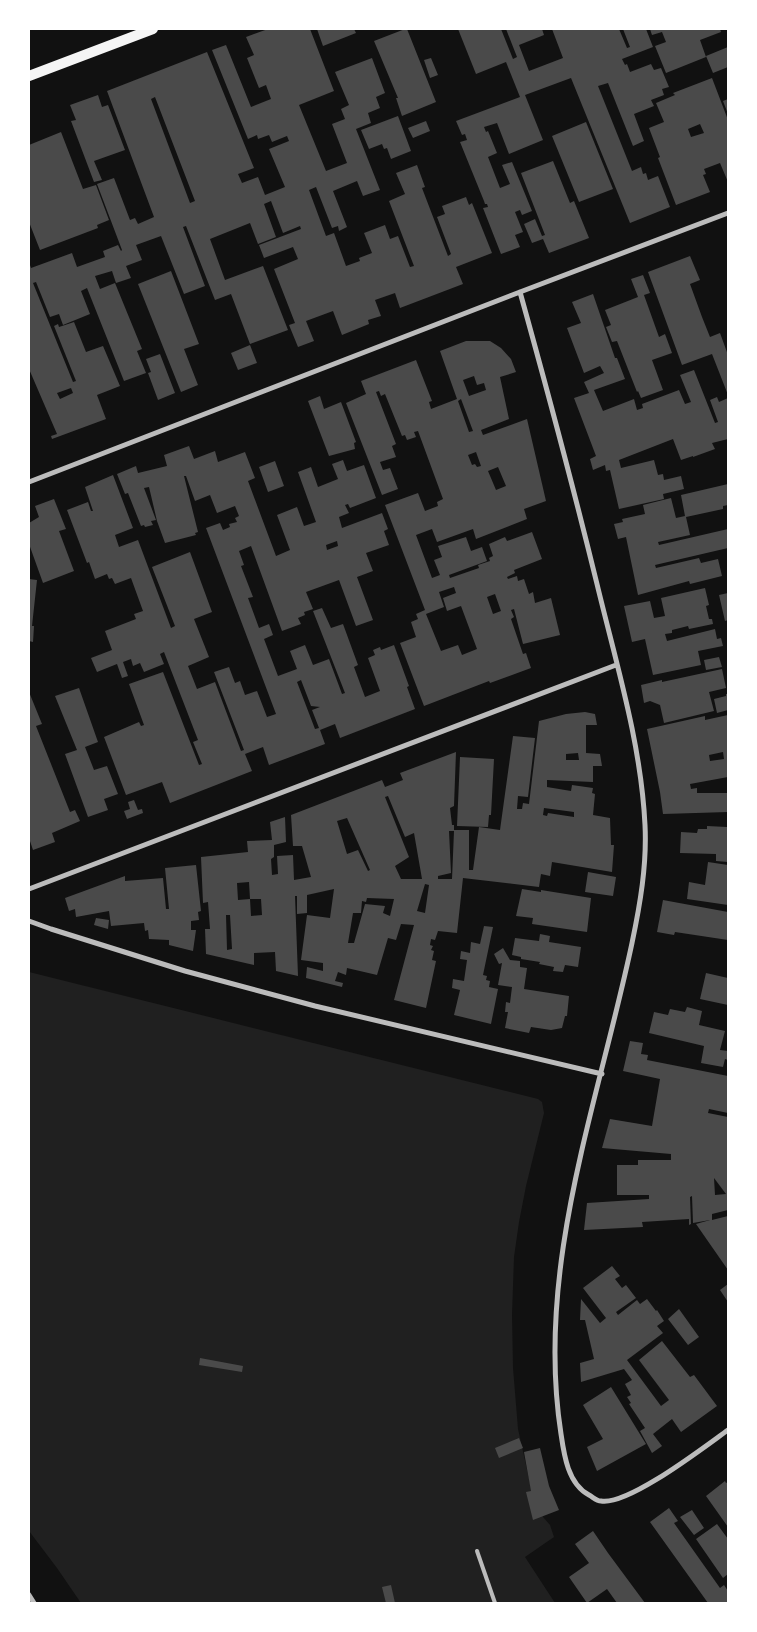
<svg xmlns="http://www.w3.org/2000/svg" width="757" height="1632" font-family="Rubik,sans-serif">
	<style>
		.green { fill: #202020 }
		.building { fill: #4a4a4a; fill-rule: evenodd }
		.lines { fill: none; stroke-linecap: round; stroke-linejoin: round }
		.service { stroke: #bcbcbc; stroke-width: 4 }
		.minor { stroke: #bcbcbc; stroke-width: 5 }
		.secondary { stroke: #f5f5f5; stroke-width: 10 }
	</style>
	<rect width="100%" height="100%" fill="#111"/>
	<!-- green -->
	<path class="green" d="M29,972l509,127 4,3 2,11 -18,73 -7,36 -5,35 -2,58 1,53 5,61 14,63 11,25 7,8 4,12 -29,20 30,46h-474l-24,-35 -28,-37z"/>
	<!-- building -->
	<path class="building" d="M268,29h42l24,62 -35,14 27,66 21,-8 -15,-39 13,-5 -4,-10 8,-4 -14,-33 37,-14 13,35 -9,4 4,11 -12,5 3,10 -15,6 24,61 -17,6 -6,-15 -24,10 14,36 -8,4 -1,-5 -6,2 -16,-41 -7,3 17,46 8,-3 12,33 14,-5 -1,-3 13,-5 -8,-20 21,-8 5,14 8,-3 12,31 4,-1 -25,-65 16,-7 -9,-21 21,-8 8,22 -3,1 26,68 3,-2 -14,-37 8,-3 -3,-8 24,-9 3,8 3,-2 20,50 -36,14 7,17 -63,24 -5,-15 -20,7 6,16 -13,4 1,4 -27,11 -9,-24 -27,10 8,20 -16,6 -9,-22 6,-2 -21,-54 24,-10 -5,-12 -29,11 -5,-13 42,-16 -1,-3 -17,7 -12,-32 -7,3 12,33 -18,7 -8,-21 -40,16 15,41 38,-14 25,64 -38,14 -19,-50 -16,6 -29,-74 -3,1 22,59 -21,8 -23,-58 -25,9 6,15 -16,6 5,12 -15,5 -4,-12 -17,5 5,13 15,-6 27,66 -5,2 9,22 -22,8 -37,-93 -6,3 9,23 -27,11 -4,-11 -9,3 -14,-35 -3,1 40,99 3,-1 -22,-55 4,-2 1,3 15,-5 12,30 17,-6 17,40 -23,9 9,24 -54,20 -1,-3 6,-2 -28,-65v-107l2,6 41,-15 5,14 28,-10 -2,-6 15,-6 3,6 1,-1 -25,-66 17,-6 16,42 5,-2 3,6 16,-7 -47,-126 100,-39 47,116 -16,6 4,9 16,-6 7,18 20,-8 -16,-38 20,-8 -2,-5 -15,6 -3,-7 -11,4 -1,-4 -9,4 -36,-89 14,-5 25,62 20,-8 -5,-14 -7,3 -12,-30 7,-3 -8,-18zM155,97l40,104 -5,2 -39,-104zM71,388l2,5 -13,6 -3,-6z
		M317,29h37l2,4 -33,13z
		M405,29h2l29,73 -34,14 -6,-18h2l-24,-57z
		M458,29h43l12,30 4,-2 -11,-28h36l2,6 -25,10 10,26 34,-13 -11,-29h67l8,19 3,-1 -7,-18h23l7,18 -31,12 3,6 2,-1 3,8 21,-8 3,6 7,-2 8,19 -7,2 2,6 -13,5 3,6 -20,8 10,27 -11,5 -25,-63 -10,3 34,85 9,-4 2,7 3,-1 2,7 10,-4 12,31 -40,16 -59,-145 -46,17 18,45 -34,14 -12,-31 -13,4 2,5 2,-1 9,22 -9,4 12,31 10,-4 -8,-19 10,-3 20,49 -10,4 -2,-5 -5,2 8,20 -8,3 5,12 -19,7 -18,-46 5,-1 -1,-3h-2l-1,-3 -24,-59 7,-2 -2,-6 -3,1 -6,-14 64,-24 -14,-35 -30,12z
		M650,29h70l1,3 -21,8 6,17 -40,16 -11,-27 11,-4 -4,-10 -10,3z
		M728,47v20l-15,6 -7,-17z
		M431,58l7,17 -8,3 -6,-18z
		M712,78l16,42v62l-8,-19 -16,6 2,5 -3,1 7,17 -34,13 -18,-47 2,-1 -11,-29 15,-6 -8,-19 19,-8 -2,-2zM700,124l4,9 -13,4 -3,-8z
		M98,95l4,12 6,-2 17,45 -31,11 8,19 -8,2 -23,-61 5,-1 -6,-15z
		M728,99v15l-5,-13z
		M398,116l13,35 -20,8 -4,-11 -3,1 -2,-5 -13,5 -8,-19z
		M426,121l4,10 -17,7 -5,-10z
		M586,122l27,67 -34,13 -27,-66z
		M61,132l22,57 13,-4 13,35 -12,5 1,3 -58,22 -11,-28v-77z
		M553,161l17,42 4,-2 15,37 -40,15 -6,-14 -11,4 -8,-19 11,-5 7,17 3,-1 -24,-62z
		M690,256l10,24 -10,4 12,33 8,20 10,-4 8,22v40l-16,-41 -30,11 -34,-93z
		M171,271l28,73 -15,5 14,36 -17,7 -43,-108z
		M643,275l7,18 -6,2 15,42 6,-3 7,19 -20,7 11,30 -22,8 -3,-7 -1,1 -20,-51 -5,1 -6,-15 5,-2 -6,-15 33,-13 -7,-18z
		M593,294l22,64h2l8,21 -31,11 9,21 31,-12 3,11 6,-2 -1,-4 37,-14 6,14 6,-2 -11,-27 14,-5 21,53 3,-1 -8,-22 7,-3 2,5 9,-4v41l-16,4 3,6 -22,8v-1l-12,4 -8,-21 -54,21 2,8 33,-8 4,15 5,-1 1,6 17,-4 3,13 -21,5 1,5 -45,10 -9,-39 -4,1 -1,-6 -12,5 -3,-11 6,-3 -22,-58 15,-5 -5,-11 20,-9 -4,-7 -16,7 -17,-45 14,-5 -9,-21z
		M466,341h24l11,7 10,11 5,13 -16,5 9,42 -28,11 2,5 44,-16 19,82 -22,8 3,10 -51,20 -3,-10 -36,13 -5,-13 -16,6 16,43 8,-3 -6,-15 8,-3 -4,-11 28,-9 5,14 11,-4 5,14 -38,14 1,3 29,-10 -1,-3 12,-4 -1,-3 4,-2 -4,-12 16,-7 2,4 25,-9 10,27 -28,11 1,3 -8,4 1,2 9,-3 1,5 6,-2 5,15 4,-2 2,11 16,-5 9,37 -37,9 -9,-35 -3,1 3,7 -3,2 12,35 3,-1 5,15 -41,15 -1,-2 -65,25 -24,-63 16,-6 -5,-15 7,-3 -2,-5 9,-4 -40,-105 33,-12 7,18 13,-5 -1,-4 6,-3 -25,-68 -4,1 2,5 -9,3 -2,-5 -3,1 -17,-42 -4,2 -2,-5 -3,1 20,52 -4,2 4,11 -16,5 3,8 7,-2 8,21 -16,6 -36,-92 20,-9 -5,-13 55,-21 16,41 -3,1 2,7 26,-10 -17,-48zM474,376l3,9 7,-2 2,7 -17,6 -6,-16zM461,399l12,32 -4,1 -11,-31zM476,452l5,14 -4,1 -2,-3 -3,1 -4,-10zM498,467l8,19 -10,4 -8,-19zM454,587l2,6 -13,5 4,13 14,-5 16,43 -15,6 -4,-10 -17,6 -15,-37 18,-7 -5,-15zM495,594l6,17 -8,3 -6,-17z
		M250,345l7,18 -19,7 -7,-17z
		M160,354l15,39 -17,7 -10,-27 3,-1 -5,-13z
		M320,396l4,13 17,-7 15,40 -2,1 1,6 -26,7 -21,-55z
		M189,446l5,13 21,-8 3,11 27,-10 10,26 -7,3 28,75 14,-6 -13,-35 20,-8 7,19 12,-4 -18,-50 13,-5 7,20 20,-8 -6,-15 11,-4 4,11 17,-6 12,33 -26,10 -2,-4 -3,1 4,8 -10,4 3,11 40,-15 6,16 -4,2 5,14 -23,8 7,18 -16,6 16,43 -17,6 -17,-46 -33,12 7,17 -9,3 1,3 -7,3 3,6 -19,7 -31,-85 -12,5 5,14 -3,1 12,31 -5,1 11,30 10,-4 4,11 -9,4 14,37 19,-7 -7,-18 15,-6 8,20 16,-6 13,35 3,-1 -32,-82 9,-3 9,20 12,-4 15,41 -4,2 11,30 15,-6 -12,-33 7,-3 -2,-5 7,-3 1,3 13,-5 15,41 -2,1 8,22 -75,29 -5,-14 -15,6 5,14 -56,21 -6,-18 -18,7 7,17 -82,32 -8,-21 -36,13 -22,-58 35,-15 2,4 3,-1 -15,-41 34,-12 36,93 3,-1 -9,-22 5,-2 -34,-88 -4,2 4,10 -20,8 -4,-9 -7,3 -2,-7 -8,3 5,14 -6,2 -5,-14 -20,8 -6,-14 21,-8 -7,-19 31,-12 -2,-5 9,-3 -12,-33 -16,6 -3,-6 -3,1 -2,-5 -12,5 -6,-17 -2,1 -20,-53 21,-8 3,9h2l-8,-24 28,-12 20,53 -18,7 4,12 19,-7 33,88 4,-2 -23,-59 38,-15 22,60 -18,7 15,38 -21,9 9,23 18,-7 26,69 3,-1 -30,-78 15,-5 6,16 5,-2 5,14 12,-4 10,26 9,-3 -70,-186 14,-5 3,7 7,-3 -1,-3 8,-2 -2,-4 4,-2 -4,-10 -18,7 -7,-18 -15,6 -9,-25h-2l14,56 -3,1 1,2 -31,8 -8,-22 -8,-34 -5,1 12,32 -5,1 2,4 -8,2 -1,-2 -3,1 -13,-33 -3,1 -8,-20 19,-8 2,7 29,-7 -3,-11zM337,541l1,5 -11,4 -1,-5zM301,680l10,26 9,1 -8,3 7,18 -4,1 -18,-47z
		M275,461l9,25 -16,6 -9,-25z
		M728,484v21l-5,1v3l-37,8 4,18 -32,7 1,3 69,-16v19l-73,17 1,3 43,-10 2,5 17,-4 4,17 -32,8 -1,-3 -51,14 -12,-58 -8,2 -4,-15 9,-2 -1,-3 23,-5 -2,-9 28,-7 5,20 9,-2 -4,-21z
		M54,499l12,30 -7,2 15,40 -31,12 -14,-39v-21l10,-6 -4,-11z
		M29,579l8,1 -5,46h2l-1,16 -4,-1z
		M705,588l4,17 -3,1 3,13h3l1,5 -24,5 -1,-3 -16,4v3l-7,1 2,7 48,-12 2,10 4,-1 2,8 -25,5 3,14 -48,10 -8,-36 -13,3 -8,-36 26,-5 4,17 11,-2 -4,-18z
		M728,593v27l-3,1 -6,-26z
		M719,657l3,10 -16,3 -2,-10z
		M722,669l4,19 -17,4 5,19 -50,12 -4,-18 -10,-4 -6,2 -3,-18 21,-5v2z
		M79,688l19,54 -13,5 9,23 13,-4 11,28 -14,5 4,11 -20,7 -23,-63 12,-4 -22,-54z
		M29,692l13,32 -6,2 34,86 5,-2 5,11 -28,12 3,9 -22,8 -4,-12z
		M726,694h2v16l-11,3 -3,-14 12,-3z
		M585,712l10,2 2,11h-11v28l14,1 2,12h-9v16l-46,-2v7l24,4 1,-6 21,3 -1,5 3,1 -2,21 17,3 1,27h3l-2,27 -60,-10 -2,14 -9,-2 -2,13 -76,-9 -6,55 -19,-2 -3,9 -4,-1 -1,6 3,1 -2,4 3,1 -2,9 4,1 -10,47 -32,-8 20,-75 -13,-1 -5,16 -8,-2 -11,37 -30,-7 -1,7 -8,-3 -3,9 8,2 -1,4 -36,-9 1,-11 16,4v-8l-22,-3 6,-45 23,3 4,-29 -27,6v18l-10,1v-18h-2l3,80 -22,-5 -1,-19 -21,1v12l-48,-11 -1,-25h5l-2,-27 -5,1 -2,-46 47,-5 -1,-11 25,-1 -2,-18 15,-5 1,25 -12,3v12l-3,2 1,16 6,-1 -1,-18 16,-1 1,25 17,-3 -9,-31h-9l-2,-31 91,-35 3,7 18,-7 -3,-7 56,-21 -2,54 -4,2 2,17h2v5h15v40h4l6,-43 21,3 13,-94 22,2 -7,59 -10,-1 -1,13h5l1,-6 6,1 10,-83 27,-7zM578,753l1,7h-13v-6zM388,796l17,41 9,-4 8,46h-21l-6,-13 14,-9 -24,-60zM544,808l30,4v5l-26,-4 -1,3 -4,-1zM347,818l23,52 -2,1 -10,-21 -11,4 -10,-33zM449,831h5l-2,48h-14v-3l13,-3zM249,882l1,17h11l1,16 -11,1 -1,-17 -12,1 -1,-17zM425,884l4,1 -4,28 -8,-2zM367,898l27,1 -4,17 -7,-3 2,-7 -20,-2 -11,39h-6l5,-30h8l1,-12 4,1zM226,915h4l2,34 -5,1z
		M728,715v62l-38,7 1,5 6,-1v5h31v19l-65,2 -3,-22 -13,-63 58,-13v4zM723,752l1,7 -14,2 -1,-6z
		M460,757l34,2 -3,56h-2l-1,12 -31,-1z
		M134,800l4,10 4,-1 1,4 -16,6 -3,-8 6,-2 -2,-7z
		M707,826l20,1 1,35 -12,-1v-7l-36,-1 1,-21 16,1 1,-4h9z
		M708,862l20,3v40l-41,-6 2,-17 16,3z
		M196,865l5,46 -3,1 1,8 -8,1v9h5l-3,21 -24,-6v-5l-20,-1 -1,-9 -3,1 -1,-8 -33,3 -2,-15 -33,6 -1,-8 -6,2 -4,-13 60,-22v5l38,-3 3,31h3l-4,-41z
		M588,872l28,5 -3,19 -28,-4z
		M522,889l19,3v-2l50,8 -4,34 -55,-8 1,-6 -17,-2z
		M663,900l65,12v28l-53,-8 -1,3 -17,-3z
		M96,918l13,2 -1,9 -14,-4z
		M484,926l9,1 -10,48 4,1 -1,4 4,1 -1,6 9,2 -7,35 -37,-9 6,-25 -8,-2 1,-9 11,2 3,-21 -7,-1 1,-8 9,2 1,-11 9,2z
		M540,934l10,2 -1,6 32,5 -3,20 -13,-2 -2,7 -10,-1 1,-4 -15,-3 1,-2 -19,-3v-2l-9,-2 3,-17 24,3z
		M503,948l7,12 10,1v6l7,1 -3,21 45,7 -2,20h-2l-3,12 -11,2 -20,-3 -2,6 -24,-5 3,-16h-3l1,-10 4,1 2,-16 -14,-2 4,-22 -3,1 -5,-10z
		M706,973l22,5v27l-28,-6z
		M687,1007l15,4 -3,14 26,6 -5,19 8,1v9l-3,-1 -2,8 -22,-4 3,-17 -55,-13 5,-21 14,3 2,-6 15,3z
		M630,1041l13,2 -2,11 7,1 -1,5 81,16v37l-19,-4 -1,4 20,4v93l-16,4v6l16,-4v54l-32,-46 14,-4 -17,3 -1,-27 -2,1 1,27 -2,1v-6l-47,3 1,5 -59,3 3,-27 62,-4v-4h-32v-30h21v-5h33v-6l-69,-6 8,-29 42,7 8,-47 -37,-8zM714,1178l12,16 -11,1z
		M612,1266l8,10 -5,3 7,9 4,-3 10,13 -20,14 2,3 19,-15 3,4 7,-5 9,12 1,-1 7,11 -7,5 6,7 -36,27 34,46 8,-6 -30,-40 23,-19 28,36 4,-2 23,31 -36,26 -9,-13 -19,15 9,12 -10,7 -12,-22 5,-3 -16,-24 2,-1 -4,-6 4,-2 -6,-11 7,-4 -8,-11 -43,13 -1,-19 14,-4 -9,-39h-5l1,-21 19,24 6,-5 -23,-30z
		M728,1284v18l-8,-12z
		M679,1309l20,28 -11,8 -20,-26z
		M200,1358l43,8 -1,6 -43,-7z
		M611,1387l35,57 -49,27 -10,-24 16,-8 -20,-34z
		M519,1438l4,10 -24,10 -4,-10z
		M540,1448l9,38 10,24 -26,10 -7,-28 5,-1 -7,-39z
		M725,1481l1,2 2,-1v45l-22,-31z
		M669,1508l9,13 -4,2 46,65 4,-3 4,6v12h-20l-58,-81z
		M692,1510l12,18 -10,7 -14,-18z
		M717,1524l11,15v35l-5,4 -27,-39z
		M593,1531l15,22 37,50h-28l-10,-14 -20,14 -18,-26 20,-14 -14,-19z
		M391,1585l4,18h-9l-4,-16z"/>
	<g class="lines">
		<!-- service -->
		<path class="service" d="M477,1551l18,52"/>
		<!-- minor -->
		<path class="minor" d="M520,292c27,97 53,194 77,292 19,79 44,159 48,241 2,40 -5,80 -13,118 -34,161 -97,324 -71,491 3,21 7,50 28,61 4,2 7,6 12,6 27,5 103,-54 127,-71
			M29,482l491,-190 208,-79
			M29,889l587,-224
			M29,921l22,8 134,42 130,35 287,68
			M29,1595l5,8"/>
		<!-- secondary -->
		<path class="secondary" d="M29,76l124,-47"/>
	</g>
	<!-- border -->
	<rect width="757" height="1632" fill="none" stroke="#ffffff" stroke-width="60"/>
</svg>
